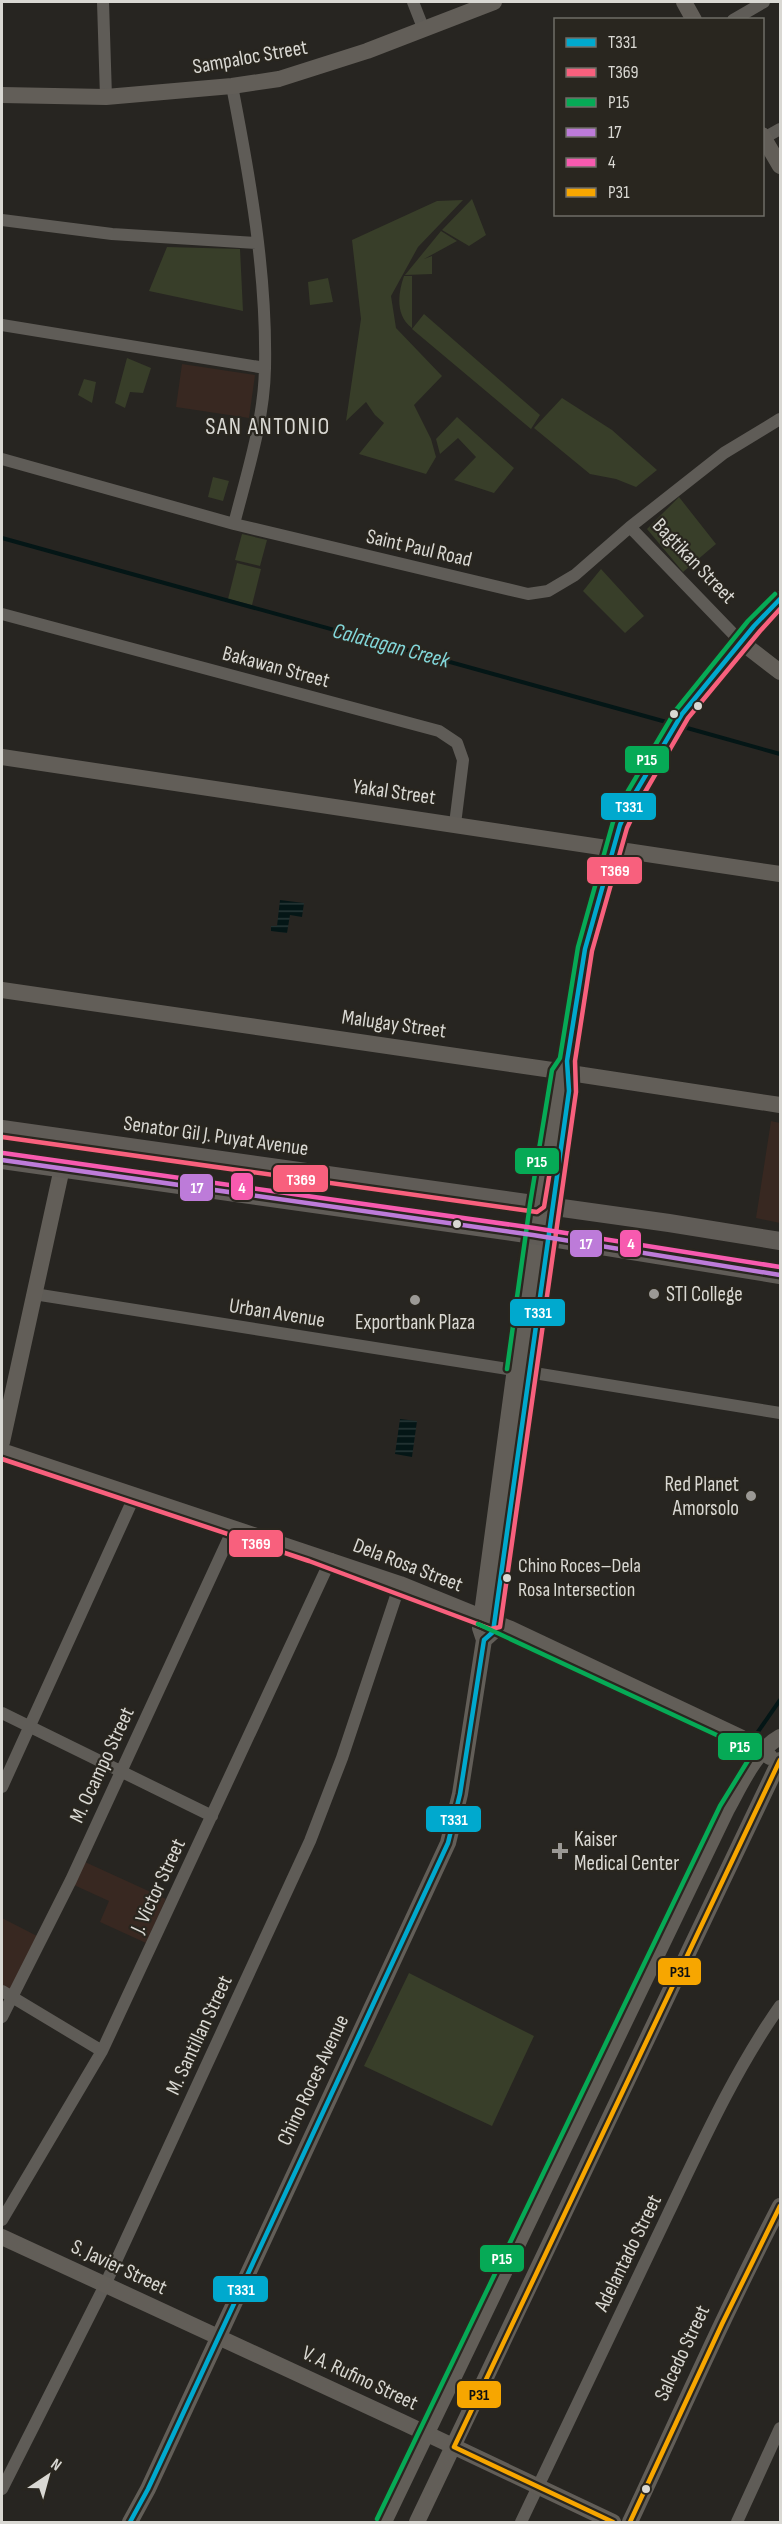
<svg xmlns="http://www.w3.org/2000/svg" width="782" height="2524" font-family="'Sofia Sans Condensed',sans-serif">
	<style>
		.education { fill: #382821 }
		.grass { fill: #383e29 }
		.water { fill: url(#water-rules) }
		.lines { fill: none; stroke-linecap: round; stroke-linejoin: round }
		.stream { stroke: #041616; stroke-width: 4 }
		.street { stroke: #5f5c57; stroke-width: 12 }
		.secondary { stroke: #625e58; stroke-width: 16 }
		.primary { stroke: #605c57; stroke-width: 18 }
		.bus-1-casing { stroke: #29261f; stroke-width: 9 }
		.bus-2-casing { stroke: #29261f; stroke-width: 9 }
		.bus-3-casing { stroke: #29261f; stroke-width: 9 }
		.bus-4-casing { stroke: #29261f; stroke-width: 9 }
		.bus-5-casing { stroke: #29261f; stroke-width: 9 }
		.bus-6-casing { stroke: #29261f; stroke-width: 9 }
		.bus-1 { stroke: #00a9ce; stroke-width: 4.5 }
		.bus-2 { stroke: #f8607d; stroke-width: 4.5 }
		.bus-3 { stroke: #06aa56; stroke-width: 4.5 }
		.bus-4 { stroke: #bd7bd9; stroke-width: 4.5 }
		.bus-5 { stroke: #f75aaf; stroke-width: 4.5 }
		.bus-6 { stroke: #f7a600; stroke-width: 4.5 }
		.bus-dot { fill: #d9d8d3; stroke: #29261f; stroke-width: 2 }
		.poi-dot { fill: #9b9995; stroke: #29261f; stroke-width: 2 }
		.labels { text-anchor: middle; dominant-baseline: central; stroke-width: 4.5; stroke-linejoin: round; paint-order: stroke }
		.bus-label { font-size: 20px; fill: #d9d8d3; stroke: #29261f; text-anchor: start }
		.street-label { font-size: 21px; fill: #d9d8d3; stroke: #29261f }
		.poi-label { font-size: 21px; fill: #d9d8d3; stroke: #29261f; text-anchor: start }
		.water-label { font-size: 22px; font-style: italic; fill: #83d8db; stroke: #29261f }
		.quarter-label { font-size: 24px; letter-spacing: 1.5px; fill: #d9d8d3; stroke: #29261f }
		.line-badge { stroke: #29261f; stroke-width: 2 }
		.badge-label { font-size: 16px; text-anchor: middle; font-weight: bold; fill: #fff }
		.pale-badge-label { font-size: 16px; text-anchor: middle; font-weight: bold; fill: #111 }
	</style>
	<defs>
		<pattern id="water-rules" width="6" height="5" patternUnits="userSpaceOnUse" patternTransform="scale(1.5)"><rect width="6" height="5" fill="#041616"/><path d="M0 2.5h6" fill="none" stroke="#283737"/></pattern>
	</defs>
	<rect width="100%" height="100%" fill="#272521"/>
	<!-- education -->
	<path class="education" d="M182,364l73,11 -6,43 -73,-11z
		M771,1121l9,2v100l-24,-5z
		M85,1862l81,37 -20,44 -46,-21 9,-21 -35,-16z
		M2,1918l35,18 -26,55 -9,-6z"/>
	<!-- grass -->
	<path class="grass" d="M472,199l14,36 -17,11 -27,-16z
		M463,200l-45,47 -27,49 5,32 46,48 -28,29 17,34 5,18 -10,17 -67,-20 25,-31 -9,-8 -9,-13 -20,19 15,-102 -9,-79 85,-39z
		M441,231l16,10 -33,18 8,-3v18l-27,1z
		M167,247l73,2 3,62 -94,-20z
		M404,276h8v52c-17,-13 -14,-34 -8,-52z
		M328,278l5,24 -23,3 -2,-23z
		M424,314l116,101 -9,14 -119,-100z
		M127,358l24,10 -8,25 -13,-1 -5,16 -10,-5z
		M84,379l12,3 -4,21 -14,-8z
		M562,398l50,32 45,40 -21,17 -20,-8 -26,-5 -56,-46z
		M457,417l57,51 -20,25 -40,-13 22,-23 -18,-19 -18,16 -4,-15z
		M213,477l16,4 -6,20 -15,-4z
		M679,497l37,47 -33,28 -36,-43z
		M242,534l25,6 -7,26 -25,-6z
		M237,563l24,6 -9,36 -24,-6z
		M601,569l43,47 -19,17 -42,-42z
		M409,1973l125,63 -42,90 -128,-60z"/>
	<!-- water -->
	<path class="water" d="M280,900l24,3 -2,14 -12,-2 -3,18 -16,-2v-5h6z
		M400,1419l17,2 -5,36 -17,-3z"/>
	<g class="lines">
		<!-- stream -->
		<path class="stream" d="M2,538l668,185
			M680,726l100,28
			M753,1739l27,-39
			M408,2451l10,-18"/>
		<!-- street -->
		<path class="street" d="M103,2l3,95
			M413,2l11,28
			M733,20l31,-18
			M232,86c18,92 35,188 33,282 -1,53 -18,105 -31,156
			M764,138l16,-9
			M2,220l110,14 145,9
			M2,325l263,43
			M2,459l232,65 294,70 20,-3 27,-16 55,-48 94,-74 56,-34
			M630,527l111,115
			M2,614l437,117 18,12 6,17 -8,64
			M34,1294l480,76
			M528,1372l252,41
			M2,1713l210,103
			M2,1787l133,-292
			M2,1991l100,60
			M2,2017l69,-137 163,-353
			M2,2220l100,-169 229,-492
			M2,2489l103,-204 205,-444 32,-83 58,-174
			M521,2522c49,-102 97,-205 147,-308 34,-71 67,-144 112,-208
			M737,2522l43,-94"/>
		<!-- secondary -->
		<path class="secondary" d="M684,2l10,18
			M2,95l104,2 126,-11 47,-7 88,-28 127,-49
			M762,135l18,31
			M741,642l39,30
			M2,757l778,117
			M2,990l557,81
			M570,1073l210,32
			M2,1442l60,-274
			M2,1451l398,133 111,45 229,108 30,20
			M484,1640l9,-8 35,-260 41,-281 -2,-30 18,-112 35,-124 14,-30 48,-81 72,-88 26,-27
			M2,2237l400,185 211,100
			M130,2522l18,-33 300,-646 12,-49 24,-154 -4,-12 57,-423 22,-134 8,-10
			M384,2522l343,-713c14,-25 28,-58 53,-72
			M417,2522l363,-762
			M630,2522c49,-105 96,-212 150,-316"/>
		<!-- primary -->
		<path class="primary" d="M2,1129l667,94 111,18
			M2,1160l531,75 247,40"/>
		<defs>
			<path id="bus-1" d="M130,2522l18,-33 300,-646 12,-49 24,-154 9,-8 76,-541 -2,-30 18,-112 35,-124 14,-30 48,-81 72,-88 26,-27"/>
			<path id="bus-2" d="M2,1137l535,75 7,-5 9,-54
				M2,1459l307,102 182,68 9,-2 76,-535 -1,-31 17,-110 35,-123 14,-29 47,-81 72,-87 20,-22"/>
			<path id="bus-3" d="M507,1369l23,-165 22,-134 8,-12 18,-111 35,-125 15,-31 48,-81 72,-89 27,-27
				M377,2519l343,-713 32,-52 -16,-10 -258,-120"/>
			<path id="bus-4" d="M2,1160l531,75 247,40"/>
			<path id="bus-5" d="M3,1153l531,75 246,39"/>
			<path id="bus-6" d="M613,2522l-159,-75 326,-687
				M630,2522l92,-198 58,-118"/>
		</defs>
		<!-- bus-1 casing -->
		<use href="#bus-1" class="bus-1-casing"/>
		<!-- bus-2 casing -->
		<use href="#bus-2" class="bus-2-casing"/>
		<!-- bus-3 casing -->
		<use href="#bus-3" class="bus-3-casing"/>
		<!-- bus-4 casing -->
		<use href="#bus-4" class="bus-4-casing"/>
		<!-- bus-5 casing -->
		<use href="#bus-5" class="bus-5-casing"/>
		<!-- bus-6 casing -->
		<use href="#bus-6" class="bus-6-casing"/>
		<!-- bus-1 -->
		<use href="#bus-1" class="bus-1"/>
		<!-- bus-2 -->
		<use href="#bus-2" class="bus-2"/>
		<!-- bus-3 -->
		<use href="#bus-3" class="bus-3"/>
		<!-- bus-4 -->
		<use href="#bus-4" class="bus-4"/>
		<!-- bus-5 -->
		<use href="#bus-5" class="bus-5"/>
		<!-- bus-6 -->
		<use href="#bus-6" class="bus-6"/>
	</g>
	<!-- markers -->
	<g class="bus-dot">
		<circle cx="698" cy="706" r="5"/>
		<circle cx="674" cy="714" r="5"/>
		<circle cx="457" cy="1224" r="5"/>
		<circle cx="507" cy="1578" r="5"/>
		<circle cx="646" cy="2489" r="5"/>
	</g>
	<g class="poi-dot">
		<circle cx="654" cy="1294" r="6"/>
		<circle cx="415" cy="1300" r="6"/>
		<circle cx="751" cy="1496" r="6"/>
		<path d="M557 1842h6v6h6v6h-6v6h-6v-6h-6v-6h6z"/>
	</g>
	<g class="labels">
		<!-- bus labels -->
		<g class="bus-label">
			<text x="518" y="1566">Chino Roces–Dela<tspan x="518" dy="24">Rosa Intersection</tspan></text>
		</g>
		<!-- street labels -->
		<g class="street-label">
			<text transform="translate(250 57) rotate(-10)">Sampaloc Street</text>
			<text transform="translate(419 548) rotate(13)">Saint Paul Road</text>
			<text transform="translate(694 561) rotate(46)">Bagtikan Street</text>
			<text transform="translate(276 667) rotate(15)">Bakawan Street</text>
			<text transform="translate(394 792) rotate(8)">Yakal Street</text>
			<text transform="translate(394 1024) rotate(8)">Malugay Street</text>
			<text transform="translate(216 1136) rotate(8)">Senator Gil J. Puyat Avenue</text>
			<text transform="translate(277 1313) rotate(9)">Urban Avenue</text>
			<text transform="translate(408 1565) rotate(21)">Dela Rosa Street</text>
			<text transform="translate(102 1765) rotate(-65)">M. Ocampo Street</text>
			<text transform="translate(158 1886) rotate(-65)">J. Victor Street</text>
			<text transform="translate(199 2035) rotate(-65)">M. Santillan Street</text>
			<text transform="translate(313 2080) rotate(-65)">Chino Roces Avenue</text>
			<text transform="translate(628 2253) rotate(-64)">Adelantado Street</text>
			<text transform="translate(119 2267) rotate(25)">S. Javier Street</text>
			<text transform="translate(682 2353) rotate(-65)">Salcedo Street</text>
			<text transform="translate(360 2378) rotate(25)">V. A. Rufino Street</text>
		</g>
		<!-- poi labels -->
		<g class="poi-label">
			<text x="666" y="1294">STI College</text>
			<text x="415" y="1322" text-anchor="middle">Exportbank Plaza</text>
			<text x="739" y="1484" text-anchor="end">Red Planet<tspan x="739" dy="24">Amorsolo</tspan></text>
			<text x="574" y="1839">Kaiser<tspan x="574" dy="24">Medical Center</tspan></text>
		</g>
		<!-- water labels -->
		<g class="water-label">
			<text transform="translate(391 646) rotate(15)">Calatagan Creek</text>
		</g>
		<!-- quarter labels -->
		<g class="quarter-label">
			<text x="268" y="426">SAN ANTONIO</text>
		</g>
	</g>
	<g class="line-badge">
		<rect x="624" y="745" width="46" height="29" rx="6" fill="#06aa56"/>
		<rect x="600" y="792" width="57" height="29" rx="6" fill="#00a9ce"/>
		<rect x="586" y="856" width="57" height="29" rx="6" fill="#f8607d"/>
		<rect x="514" y="1147" width="46" height="28" rx="6" fill="#06aa56"/>
		<rect x="272" y="1164" width="57" height="29" rx="6" fill="#f8607d"/>
		<rect x="230" y="1172" width="24" height="29" rx="6" fill="#f75aaf"/>
		<rect x="179" y="1173" width="35" height="29" rx="6" fill="#bd7bd9"/>
		<rect x="619" y="1229" width="23" height="29" rx="6" fill="#f75aaf"/>
		<rect x="569" y="1229" width="34" height="29" rx="6" fill="#bd7bd9"/>
		<rect x="509" y="1298" width="57" height="29" rx="6" fill="#00a9ce"/>
		<rect x="228" y="1529" width="56" height="29" rx="6" fill="#f8607d"/>
		<rect x="717" y="1732" width="46" height="29" rx="6" fill="#06aa56"/>
		<rect x="425" y="1805" width="57" height="28" rx="6" fill="#00a9ce"/>
		<rect x="657" y="1957" width="45" height="29" rx="6" fill="#f7a600"/>
		<rect x="479" y="2244" width="46" height="29" rx="6" fill="#06aa56"/>
		<rect x="212" y="2275" width="57" height="28" rx="6" fill="#00a9ce"/>
		<rect x="456" y="2380" width="46" height="29" rx="6" fill="#f7a600"/>
	</g>
	<g class="badge-label">
		<text x="647" y="765">P15</text>
		<text x="629" y="812">T331</text>
		<text x="615" y="876">T369</text>
		<text x="537" y="1167">P15</text>
		<text x="301" y="1185">T369</text>
		<text x="242" y="1193">4</text>
		<text x="197" y="1193">17</text>
		<text x="631" y="1249">4</text>
		<text x="586" y="1249">17</text>
		<text x="538" y="1318">T331</text>
		<text x="256" y="1549">T369</text>
		<text x="740" y="1752">P15</text>
		<text x="454" y="1825">T331</text>
		<text x="502" y="2264">P15</text>
		<text x="241" y="2295">T331</text>
	</g>
	<g class="pale-badge-label">
		<text x="680" y="1977">P31</text>
		<text x="479" y="2400">P31</text>
	</g>
	<!-- border -->
	<rect width="782" height="2524" fill="none" stroke="#d9d8d3" stroke-width="6"/>
	<!-- legend -->
	<rect x="554" y="18" width="210" height="198" fill="#29261f" stroke="#6f6d67" stroke-width="1.5"/>
	<rect x="566" y="38" width="30" height="9" fill="#00a9ce" stroke="#6f6d67" stroke-width="1.5"/>
	<text x="608" y="48" font-size="18" fill="#d9d8d3">T331</text>
	<rect x="566" y="68" width="30" height="9" fill="#f8607d" stroke="#6f6d67" stroke-width="1.5"/>
	<text x="608" y="78" font-size="18" fill="#d9d8d3">T369</text>
	<rect x="566" y="98" width="30" height="9" fill="#06aa56" stroke="#6f6d67" stroke-width="1.5"/>
	<text x="608" y="108" font-size="18" fill="#d9d8d3">P15</text>
	<rect x="566" y="128" width="30" height="9" fill="#bd7bd9" stroke="#6f6d67" stroke-width="1.5"/>
	<text x="608" y="138" font-size="18" fill="#d9d8d3">17</text>
	<rect x="566" y="158" width="30" height="9" fill="#f75aaf" stroke="#6f6d67" stroke-width="1.5"/>
	<text x="608" y="168" font-size="18" fill="#d9d8d3">4</text>
	<rect x="566" y="188" width="30" height="9" fill="#f7a600" stroke="#6f6d67" stroke-width="1.5"/>
	<text x="608" y="198" font-size="18" fill="#d9d8d3">P31</text>
	<!-- north arrow -->
	<g transform="translate(48 2476) rotate(36)" stroke="#29261f" stroke-width="4.5" paint-order="stroke">
	<path d="M0-4.5L10 22L0 15L-10 22Z" fill="#d9d8d3"/>
	<text y="-9" font-size="16" font-weight="bold" text-anchor="middle" fill="#d9d8d3">N</text>
	</g>
</svg>
